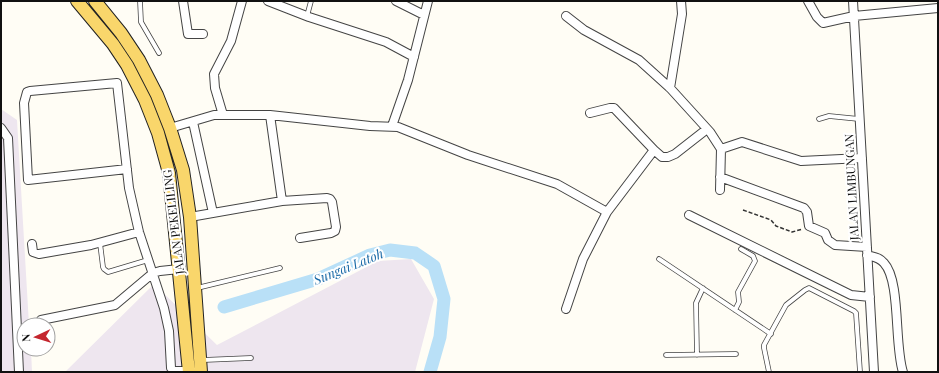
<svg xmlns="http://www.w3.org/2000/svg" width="939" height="373" font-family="'Playfair Display',serif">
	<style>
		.industrial { fill: #eee6ef }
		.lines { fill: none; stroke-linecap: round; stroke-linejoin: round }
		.river { stroke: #b9e0f7; stroke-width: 13 }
		.lane-casing { stroke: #444; stroke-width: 5.5 }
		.street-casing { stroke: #444; stroke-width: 10 }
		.primary-casing { stroke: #222; stroke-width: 14 }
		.path { stroke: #333; stroke-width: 1.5; stroke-dasharray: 4 2; stroke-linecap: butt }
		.lane { stroke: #fff; stroke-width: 4 }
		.street { stroke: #fff; stroke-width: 8 }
		.primary { stroke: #f9d66b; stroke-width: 12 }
		.labels { text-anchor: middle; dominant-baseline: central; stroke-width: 4; stroke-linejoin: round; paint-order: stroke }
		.street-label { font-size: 12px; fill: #111; stroke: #fff }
		.water-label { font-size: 13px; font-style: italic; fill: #1768a6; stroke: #fff }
	</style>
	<rect width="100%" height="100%" fill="#fffdf5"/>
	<!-- industrial -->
	<path class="industrial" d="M1,109l16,11 12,205h-5v24h7l1,23h-31z
		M411,259l23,40 -19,73h-350l89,-88 63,61 161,-84z"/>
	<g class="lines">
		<!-- river -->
		<path class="river" d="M224,307l94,-28 52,-24 20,-5 25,3 19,13 10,33 -4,38 -10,35"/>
		<defs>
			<path id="lane" d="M140,1l1,21 18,31
				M307,16l4,-15
				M819,119l10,-3 30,3
				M100,243l3,24 1,2 4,3 40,-12
				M659,259l112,75
				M197,288l83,-20
				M735,310l4,-8 -1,-10 17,-31 -2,-5 -12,-7
				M666,355l70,-1
				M697,355l-1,-52 7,-15
				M203,360l48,-2
				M769,372l-5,-24v-3l22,-40 19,-15 4,-2 45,23 2,2 4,59"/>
			<path id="street" d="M183,1l5,33h15
				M268,1l41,16 77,25 28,15
				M396,1l28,14
				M808,1l9,16 6,6 31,-7 84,-8
				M853,1l21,371
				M566,16l18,14 55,30 31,28 40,44 11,17 -1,41
				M670,88l12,-74 -1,-13
				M590,113l20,-5h4l40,42
				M223,115l-8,-27 -1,-14 17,-33 11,-40
				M270,115l12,86
				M193,122l20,91
				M392,126l16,-46 20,-79
				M1,128l7,10 11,234
				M170,128l44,-13h56l100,11 28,1 70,28 89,29 50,28
				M721,149l21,-7 59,19 61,-3
				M127,169l-99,11 -4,-77 3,-11 3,-1 87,-8 12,105 10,44 25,76 5,23 2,37 3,3h18
				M720,177l84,31 3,4 2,14 16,7 3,7 7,5 32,2
				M689,215l162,80 19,2
				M190,217l92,-16 45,-3 3,1 2,3 4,25 -1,4 -4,2 -31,5
				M32,244l1,8 6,2 52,-9 48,-13
				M867,255c7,2 12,2 17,8 17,18 10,82 19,109
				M566,309l17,-50 24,-47 47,-62 8,7h6l7,-3 32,-25
				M41,320l74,-15 38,-32 7,-2 19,-2"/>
			<path id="primary" d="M77,1l36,43 14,21 18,35 13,33 11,40 20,199
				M95,1l26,32 18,27 18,35 13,33 13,42 7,47 11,155"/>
		</defs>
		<!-- lane casing -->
		<use href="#lane" class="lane-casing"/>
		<!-- street casing -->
		<use href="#street" class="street-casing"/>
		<!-- primary casing -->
		<use href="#primary" class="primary-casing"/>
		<!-- path -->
		<path class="path" d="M743,210l28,10 5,6 16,6 11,-3"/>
		<!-- lane -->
		<use href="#lane" class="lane"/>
		<!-- street -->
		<use href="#street" class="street"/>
		<!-- primary -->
		<use href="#primary" class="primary"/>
	</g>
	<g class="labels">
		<!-- street labels -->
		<g class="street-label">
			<text transform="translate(851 187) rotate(-93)">JALAN LIMBUNGAN</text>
			<text transform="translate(173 222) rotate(-97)">JALAN PEKELILING</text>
		</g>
		<!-- water labels -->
		<g class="water-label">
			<text transform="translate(348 266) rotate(-22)">Sungai Latoh</text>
		</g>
	</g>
	<!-- border -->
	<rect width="939" height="373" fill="none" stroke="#111111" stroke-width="4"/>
	<!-- north arrow -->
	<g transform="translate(36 337) rotate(266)"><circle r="19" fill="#ffffff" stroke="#a0a0a0"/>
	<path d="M0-3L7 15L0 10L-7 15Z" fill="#c4262e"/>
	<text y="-6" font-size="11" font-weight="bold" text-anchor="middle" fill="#111111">N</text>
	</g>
</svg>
